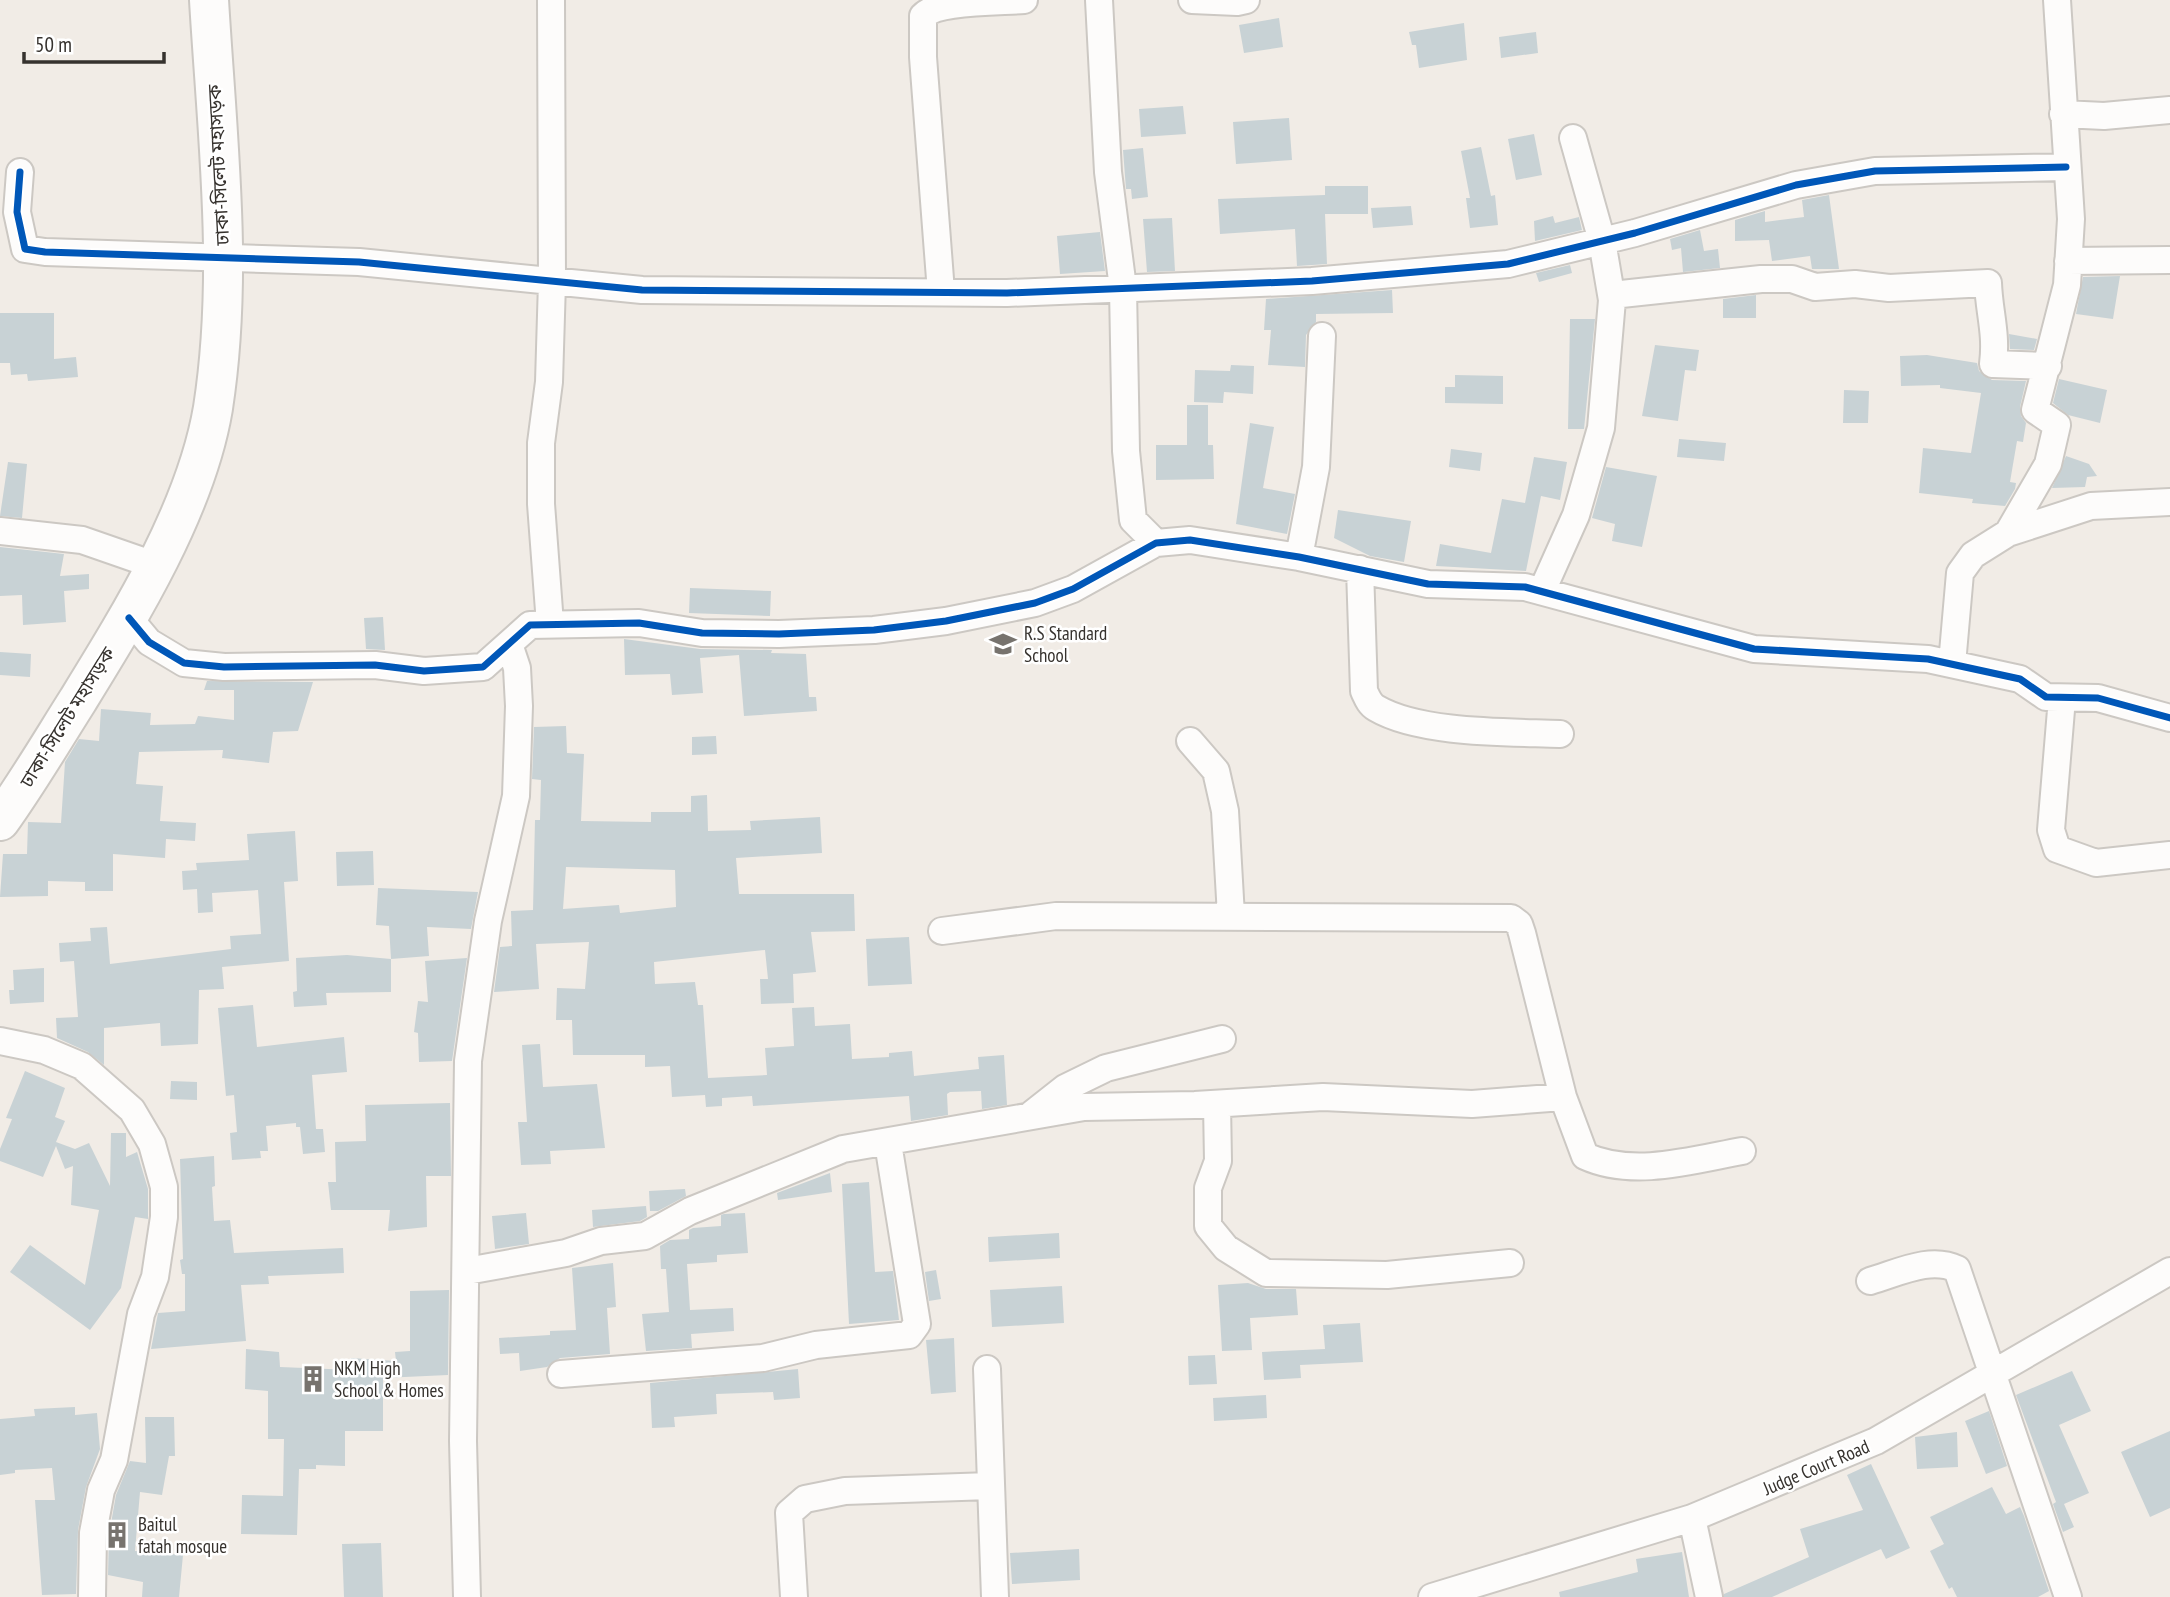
<svg xmlns="http://www.w3.org/2000/svg" width="2170" height="1597" font-family="'PT Sans Narrow','Noto Sans Bengali',sans-serif">
	<style>
		.building { fill: #c8d2d5; fill-rule: evenodd }
		.lines { fill: none; stroke-linecap: round; stroke-linejoin: round }
		.minor-casing { stroke: #ccc8c3; stroke-width: 30 }
		.highway-casing { stroke: #ccc8c3; stroke-width: 42 }
		.minor { stroke: #fdfcfb; stroke-width: 26 }
		.highway { stroke: #fdfcfb; stroke-width: 38 }
		.cycleway-casing { stroke: #fff; stroke-width: 11 }
		.cycleway { stroke: #0057b8; stroke-width: 7 }
		.labels { text-anchor: middle; dominant-baseline: central; stroke-width: 5; stroke-linejoin: round; paint-order: stroke }
		.street-label { font-size: 19px; fill: #36322e; stroke: #fff }
		.poi-label { font-size: 19px; fill: #36322e; stroke: #fff; text-anchor: start }
	</style>
	<rect width="100%" height="100%" fill="#f1ece6"/>
	<!-- building -->
	<path class="building" d="M1279,18l4,29 -39,6 -5,-28z
		M1464,23l3,37 -48,8 -3,-23h-4l-3,-13z
		M1536,32l2,21 -37,5 -2,-21z
		M1183,106l3,28 -45,3 -2,-28z
		M1289,118l3,42 -56,4 -3,-42z
		M1534,134l8,41 -26,5 -8,-41z
		M1481,147l10,49 4,-1 3,30 -28,3 -4,-30h4l-9,-47z
		M1143,148l5,49 -16,2 -1,-10h-5l-3,-39z
		M1325,186h43v28h-43l2,50 -30,2 -2,-37 -75,5 -2,-35 107,-4z
		M1829,195l10,74h-27l-2,-13 -38,5 -3,-21 -34,1v-21l30,-9v11l39,-5 -2,-17z
		M1411,206l2,19 -40,3 -2,-20z
		M1553,216l2,7 24,-6 3,13 -47,11 -1,-20z
		M1172,218l3,53 -28,1 -4,-53z
		M1700,230l4,21 14,-2 2,19 -37,4 -2,-24 -9,2 -2,-11z
		M1100,232l5,39 -45,3 -3,-38z
		M1570,265l2,8 -33,9 -3,-9z
		M2120,276l-7,43 -37,-5 7,-37z
		M1392,290l1,23 -77,1v8l-10,13 -1,32 -37,-2 3,-35h-7l2,-31z
		M1756,295v23h-33v-19z
		M0,313h54v46l22,-2 2,20 -50,4 -1,-7 -16,1 -1,-12h-10z
		M1570,319h25l-11,110h-16z
		M2009,334l28,5 -3,11 -24,-1z
		M1655,345l44,5 -3,21 -11,-1 -7,51 -36,-5z
		M1927,355l50,8 2,8 13,9 34,1 -6,26 1,9 5,7 -3,19 -6,-1 -7,41 6,1 -1,6 -10,17 -33,-3 1,-4 -54,-6 4,-45 48,5 10,-60 -41,-5v-3l-39,1 -1,-30z
		M1231,365l23,1 -1,28 -29,-2 -1,11 -29,-1 1,-32 35,1z
		M1455,375l48,1v28l-58,-1v-16h10z
		M2059,379l48,11 -7,33 -32,-8 -15,-12z
		M1844,390l25,1 -1,32h-25z
		M1187,405h21v40h5l1,34 -58,1v-35h31z
		M1250,423l24,4 -11,61 32,6 -8,40 -51,-10z
		M1679,439l47,4 -2,18 -47,-4z
		M1451,449l31,4 -2,18 -31,-4z
		M2066,456l23,8 8,12 -10,1 -2,10 -33,1z
		M1534,457l33,5 -7,38 -19,-4 -15,75 -90,-5 4,-22 51,9 11,-54 23,4z
		M8,462l19,2 -5,54 -22,-2z
		M1606,467l51,9 -15,71 -30,-6 3,-17 -23,-6z
		M1338,510l73,11 -7,41 -34,-6 -36,-18z
		M0,547l64,7 -4,22 29,-2v15l-25,2 2,31 -43,3 -1,-30 -22,1z
		M690,588l81,3 -1,25 -81,-3z
		M383,617l2,33 -19,-1 -2,-31z
		M624,639l76,10 72,1 -1,3 35,1 3,43h7l1,14 -73,5 -5,-61 -39,3 3,35 -31,2 -2,-21 -45,1z
		M0,652l31,2 -1,23 -30,-2z
		M207,681l106,1 -15,49 -25,1 -4,31 -47,-5 1,-8 -84,2 -3,32 27,2 -3,35 36,2 -1,18 -29,-2 -1,19 -52,-4v37h-28v-9l-37,-1v15l-48,1 3,-43h24l1,-32 33,1 4,-61 14,-23 20,2 2,-32 50,4 -1,12 45,-1 3,-8 36,4v-30h-30z
		M566,726l1,27 17,1 -3,67 70,1v-10h40v-16l16,-1 1,36 43,-1 -1,-9 70,-4 2,36 -86,5 3,36h115l1,37 -44,1 5,40 -23,2 1,29 -33,1 -1,-25h8l-3,-29 -111,12 1,22 40,-2 3,23h5l5,73 59,-3 -2,-27 29,-2 -2,-38 22,-1 1,19 35,-2 2,35 37,-2v-4l23,-2 2,25 65,-7 -1,-12 26,-2 3,50 -25,4 -1,-18 -31,1 -3,2 1,21 -37,6 -2,-25 -156,10 -1,-10 -30,2v8l-16,1 -1,-12 -33,2 -2,-31 -25,1v-12h-72l-1,-35h-16l1,-32 28,1 4,-47 -53,2 3,45 -45,3 6,-45 12,-1 -1,-35 22,-1 2,-90h5l1,-40 -9,-1 2,-52zM566,867l109,3 1,37 -56,6 -1,-8 -56,4z
		M716,736l1,18 -25,1v-18z
		M295,831l3,50 -14,1 5,79 -67,6 2,22 -25,1 -1,54 -37,2 -1,-23 -56,5v37l-16,-13 -31,-14 -1,-20 22,-1 -4,-56 -14,1 -1,-19 32,-2 -1,-13 17,-1 3,37 121,-15 -1,-13 31,-2 -3,-44 -46,3 1,19 -15,1 -1,-24 -14,1 -1,-19 15,-1 -1,-7 53,-3 -2,-26z
		M373,851l1,34 -37,1 -1,-34z
		M378,888l100,4 -7,37 -44,-2 2,29 -38,3v33l-65,1 1,12 -33,2 -1,-15 4,-1 -1,-33 51,-3 44,4 -2,-33 -13,-1z
		M909,937l3,47 -44,2 -2,-47z
		M467,958l-15,103 -33,1 -1,-29 -4,-1 4,-31 10,1 -3,-41z
		M44,968v34l-34,2 -1,-14h5l-1,-20z
		M253,1005l4,42 87,-10 3,35 -35,3 4,54h7l2,23 -22,2 -3,-27h-4v-4l-30,3 2,25h-8l1,7 -29,2 -2,-27 7,-1 -3,-37 -8,1 -8,-88z
		M540,1044l3,43 54,-3 8,64 -55,3 1,13 -30,1 -3,-43h9l-5,-77z
		M25,1071l40,17 -10,29 10,4 -9,21 19,7 14,-6 21,43 1,-53h15v24l11,-5 11,37v30l-13,-2 -14,71 -31,42 -80,-58 20,-27 55,40 14,-75 -28,-5 2,-39 -8,3 -9,-23 -13,31 -43,-16v-12l12,-30 -6,-1z
		M171,1081l26,1v18l-27,-1z
		M450,1103l1,73h-25l1,51 -39,4 2,-21h-59l-3,-28h8l-1,-40 31,-1 -1,-36z
		M214,1156l1,30 -3,1 2,34 16,-1 4,33 109,-5 1,25 -76,3 1,8 -28,1 5,56 -95,8 7,-36 27,-2v-37h-3l-2,-14 3,-1 -3,-100z
		M830,1173l2,19 -54,8 -1,-7z
		M869,1182l6,90 18,-1 6,49 -50,4 -7,-140z
		M685,1189l1,7 -28,15h-8l-1,-20z
		M646,1206l1,11 -7,4 -47,6 -1,-17z
		M526,1213l3,31 -34,5 -3,-33z
		M745,1213l3,40 -31,2v7l-30,2 3,46 43,-2 1,23 -43,3 1,14 -46,3 -4,-37 27,-2 -3,-43h-5l-1,-23 10,-6 19,-1v-9l4,-2 28,-2v-11l3,-1z
		M1059,1233l1,25 -71,4 -1,-25z
		M613,1263l3,44 -9,1 3,46 -50,4 -13,9 -27,4 -1,-18 -19,1 -1,-16 51,-3v-4l26,-1 -4,-62z
		M936,1270l5,29 -12,2 -4,-29z
		M1248,1283l18,6h30l2,26 -48,3 2,32 -30,1 -4,-66z
		M1062,1286l2,37 -72,4 -2,-37z
		M449,1290l-1,85 -65,3v53h-38v35l-29,-1v4h-17l-2,66 -56,-1 1,-39 41,1 1,-57h-16v-48l-23,-2 1,-40 33,3 1,15 73,3 -2,-12 45,3 -1,-9 15,-1v-60z
		M1360,1323l3,39 -63,3 1,13 -37,2 -2,-28 63,-3 -2,-24z
		M954,1338l2,54 -25,2 -5,-54z
		M1215,1355l2,29 -28,1 -1,-29z
		M798,1369l2,29 -26,2 -1,-8 -57,2 1,20 -43,3 1,10 -23,1 -2,-45z
		M2072,1371l19,40 -32,14 30,68 -25,11 10,23 -11,5 -10,-28 3,-2 -40,-107z
		M1266,1395l1,23 -53,3 -1,-23z
		M75,1407v8l22,-2 3,36 -14,38 -8,43 -2,64 -34,1 -7,-95h20l-3,-32 -37,2v3l-15,2v-56l35,-3 -1,-7z
		M1989,1411l18,55 -21,8 -21,-53z
		M145,1417h29l1,39h-6l-7,39 -22,-3 -5,59 48,4 -4,42h-37l1,-15 -35,-7 1,-40 7,-40 14,-34 16,2z
		M2170,1431v77l-20,9 -29,-65z
		M1957,1432l1,35 -41,2 -2,-32z
		M1871,1464l39,84 -24,11 -5,-10 -109,48h-48v-3l85,-37 -9,-28 63,-19 -16,-35z
		M1992,1487l14,27 14,-7 4,9 25,75 -11,6h-81l-5,-10 -3,2 -19,-38 14,-7 -14,-27z
		M381,1543l2,54h-39l-2,-53z
		M1079,1549l1,31 -68,4 -2,-31z
		M1682,1552l7,45h-129l-1,-5 79,-20 -2,-13z"/>
	<g class="lines">
		<defs>
			<path id="minor" d="M1099,0l9,172 15,116 3,163 7,69 23,23
				M1192,0l45,2 9,-2
				M2063,114l41,2 66,-6
				M20,172l-3,40 8,37 20,3 314,10 283,28 365,3 305,-12 196,-17 127,-31 161,-48 79,-14 191,-4
				M2068,261l102,-1
				M941,292l-18,-235v-41c14,-16 79,-14 101,-16
				M1612,295l149,-16h31l23,8 40,-3 34,4 99,-5c1,29 9,50 5,81l55,2
				M0,531l82,9 72,25
				M2008,533l40,-69 9,-39 -22,-15 32,-125 4,-66 -14,-219
				M1299,557l17,-90 6,-131
				M1360,569l4,122c3,6 5,13 12,17 44,26 133,24 184,26
				M1542,591l34,-76 25,-87 11,-128 -10,-59 -29,-103
				M129,618l20,24 35,21 40,4 151,-2 49,6 59,-4 47,-42 109,-2 63,10 77,1 95,-4 72,-9 89,-18 38,-14 83,-46 34,-3 109,17 129,27 97,3 229,62 174,10 92,20 26,18 52,1 72,20
				M550,624l-9,-120v-61l8,-61 3,-100 -1,-282
				M1952,664l8,-91 13,-18 35,-22 83,-27 79,-4
				M2062,698l-11,132 6,19 39,14 74,-8
				M1190,741l26,30 9,40 6,105
				M942,931l114,-15 455,2 8,6 3,9 41,164 22,59c48,22 108,4 157,-5
				M0,1041l44,9 38,16 50,44 20,34 12,43v30l-9,60 -14,37 -27,146 -13,30 -8,43 -1,64
				M1217,1104l1,57 -10,27v38l18,22 40,25 121,2 123,-12
				M1032,1114l33,-26 41,-20 116,-29
				M467,1271l99,-18 35,-12 44,-5 45,-25 153,-62 241,-42 111,-2 128,-8 149,7 91,-7
				M1870,1281c28,-8 60,-25 87,-12l111,328
				M987,1369l8,228
				M561,1374l202,-16 53,-13 93,-10 8,-11 -29,-181
				M1692,1518l17,79
				M467,1597l-4,-156 5,-380 20,-140 28,-125 3,-90 -2,-38 -8,-24
				M794,1597l-5,-84 16,-14 40,-8 145,-5
				M1432,1597l260,-79 184,-77 294,-170"/>
			<path id="highway" d="M0,821c28,-39 52,-80 78,-121 53,-86 118,-191 135,-292 21,-135 4,-273 -4,-408"/>
		</defs>
		<!-- minor casing -->
		<use href="#minor" class="minor-casing"/>
		<!-- highway casing -->
		<use href="#highway" class="highway-casing"/>
		<!-- minor -->
		<use href="#minor" class="minor"/>
		<!-- highway -->
		<use href="#highway" class="highway"/>
		<defs>
			<path id="cycleway" d="M20,172l-3,40 8,37 20,3 314,10 283,28 365,3 305,-12 196,-17 127,-31 161,-48 79,-14 191,-4
				M129,618l20,24 35,21 40,4 151,-2 49,6 59,-4 47,-42 109,-2 63,10 77,1 95,-4 72,-9 89,-18 38,-14 83,-46 34,-3 109,17 129,27 97,3 229,62 174,10 92,20 26,18 52,1 72,20"/>
		</defs>
		<!-- cycleway casing -->
		<use href="#cycleway" class="cycleway-casing"/>
		<!-- cycleway -->
		<use href="#cycleway" class="cycleway"/>
	</g>
	<!-- icons -->
	<defs>
		<symbol id="school-bare" viewBox="-9 -9 18 18"><path d="M0-5L7-2L0 1L-7-2ZM-4 1L0 2.5L4 1V4Q0 6-4 4Z" fill="#77736e" stroke="#fff" stroke-width="2.5" paint-order="stroke"/></symbol>
		<symbol id="building-bare" viewBox="-9 -9 18 18"><path d="M-4-6H4V6H1V3H-1V6H-4ZM-2.5-4.3h1.7v1.8h-1.7ZM.8-4.3h1.7v1.8H.8ZM-2.5-1h1.7V.8h-1.7ZM.8-1h1.7V.8H.8Z" fill="#77736e" stroke="#fff" stroke-width="2.5" paint-order="stroke"/></symbol>
	</defs>
	<g fill-rule="evenodd">
		<use href="#school-bare" x="984" y="625" width="38" height="38"/>
		<use href="#building-bare" x="294" y="1360" width="38" height="38"/>
		<use href="#building-bare" x="98" y="1516" width="38" height="38"/>
	</g>
	<g class="labels">
		<!-- street labels -->
		<g class="street-label">
			<text transform="translate(218 165) rotate(-93)">ঢাকা-সিলেট মহাসড়ক</text>
			<text transform="translate(67 717) rotate(-58)">ঢাকা-সিলেট মহাসড়ক</text>
			<text transform="translate(1816 1467) rotate(-23)">Judge Court Road</text>
		</g>
		<!-- poi labels -->
		<g class="poi-label">
			<text x="1024" y="633">R.S Standard<tspan x="1024" dy="22">School</tspan></text>
			<text x="334" y="1368">NKM High<tspan x="334" dy="22">School &amp; Homes</tspan></text>
			<text x="138" y="1524">Baitul<tspan x="138" dy="22">fatah mosque</tspan></text>
		</g>
	</g>
	<!-- scale -->
	<path d="M24 52v10h140v-10" fill="none" stroke="#36322e" stroke-width="3.5"/>
	<text x="35" y="52" font-size="21" fill="#36322e" stroke="#ffffff" stroke-width="5" paint-order="stroke">50 m</text>
</svg>
